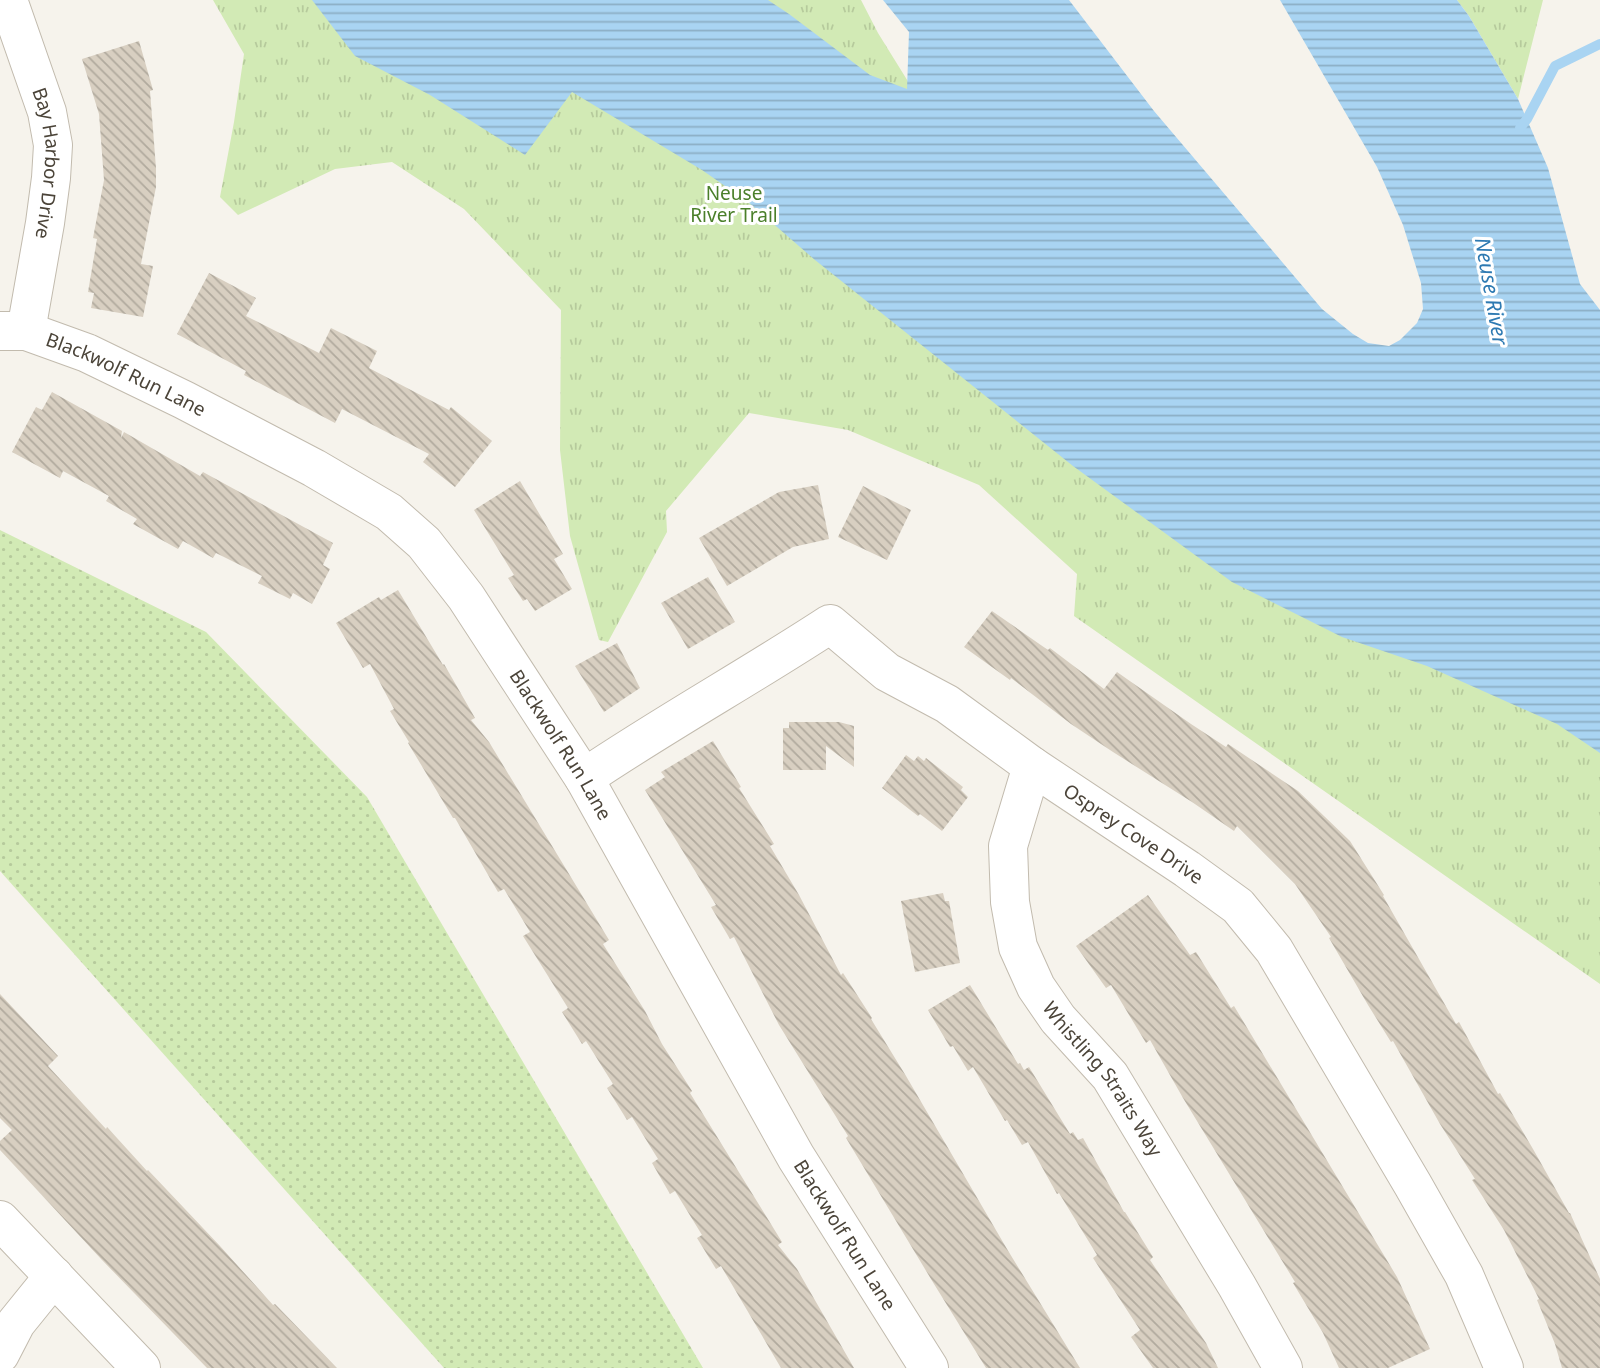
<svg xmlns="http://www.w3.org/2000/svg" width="1600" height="1368" font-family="'Noto Sans',sans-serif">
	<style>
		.grass { fill: url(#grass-dots) }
		.park { fill: url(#park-tufts) }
		.water { fill: url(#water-rules) }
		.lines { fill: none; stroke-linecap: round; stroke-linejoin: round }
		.stream { stroke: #a9d4f2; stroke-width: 10 }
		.building { fill: url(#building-back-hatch) }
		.minor-casing { stroke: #c2bbae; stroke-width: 40 }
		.minor { stroke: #fff; stroke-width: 38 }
		.labels { text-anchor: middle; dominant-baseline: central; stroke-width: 6; stroke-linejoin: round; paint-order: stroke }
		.street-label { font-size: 19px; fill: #4b4439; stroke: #fff }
		.park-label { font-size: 19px; fill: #4a7f2a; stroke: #fff }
		.water-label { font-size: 21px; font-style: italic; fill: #2e7ab2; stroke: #fff }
	</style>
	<defs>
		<pattern id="grass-dots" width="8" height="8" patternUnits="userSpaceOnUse" patternTransform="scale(1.75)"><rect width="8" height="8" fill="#d2eab5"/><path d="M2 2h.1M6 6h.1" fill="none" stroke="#b6ca9c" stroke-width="1.8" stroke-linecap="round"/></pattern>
		<pattern id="park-tufts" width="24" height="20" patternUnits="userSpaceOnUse" patternTransform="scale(1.75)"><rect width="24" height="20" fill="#d2eab5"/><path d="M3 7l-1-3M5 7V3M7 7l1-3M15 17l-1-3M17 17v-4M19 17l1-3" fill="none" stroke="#b6ca9c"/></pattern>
		<pattern id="water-rules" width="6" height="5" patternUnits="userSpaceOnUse" patternTransform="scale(1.75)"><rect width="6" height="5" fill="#a9d4f2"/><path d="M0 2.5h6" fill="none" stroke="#8caec5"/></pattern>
		<pattern id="building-back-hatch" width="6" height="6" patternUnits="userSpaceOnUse" patternTransform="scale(1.75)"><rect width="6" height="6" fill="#d8cfc1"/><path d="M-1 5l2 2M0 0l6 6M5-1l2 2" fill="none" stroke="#b1aa9e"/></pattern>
	</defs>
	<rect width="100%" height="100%" fill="#f6f3ec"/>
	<!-- grass -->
	<path class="grass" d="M0,530l206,102 161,165 336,571h-259l-444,-497z"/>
	<!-- park -->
	<path class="park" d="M213,0h648l17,33 31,50 691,668v233l-526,-368 3,-42 -98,-89 -131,-55 -99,-17 -83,98 1,21 -59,110 -9,-2 -29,-104 -10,-86 1,-140 -97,-101 -72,-47 -57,7 -97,46 -18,-18 14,-75 10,-68z
		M1457,0h86l-25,99 -49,-83z"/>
	<!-- water -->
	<path class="water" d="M312,0h456l21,14 81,61 37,14 2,-57 -26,-32h186l85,111 168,198 31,25 15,9 21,3 11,-6 17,-17 6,-14 -2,-26 -18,-58 -26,-58 -97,-167h177l12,16 49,83 30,69 32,116 20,26v443l-43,-29 -130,-58 -85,-29 -110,-55 -159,-116 -258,-206 -67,-58 -46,-32 -130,-78 -47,63 -95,-60 -75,-39z"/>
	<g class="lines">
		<!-- stream -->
		<path class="stream" d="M1520,128l7,-9 28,-53 45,-22"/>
	</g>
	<!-- building -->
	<path class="building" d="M139,41l14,49 -3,1 6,77v19l-15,77 12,2 -10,51 -52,-9 3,-15 -6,-1 9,-53 -4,-1 11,-58 -5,-66 -17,-55z
		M209,273l47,25 -10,18 73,37 12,-25 46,23 -8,17 80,42 2,-3 41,34 -37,46 -32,-25 6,-8 -87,-45 -7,14 -91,-48 2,-4 -69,-37z
		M52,392l70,39 -1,7 3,-6 76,44 3,-4 130,71 -10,22 7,4 -18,35 -19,-11 -3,6 -32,-16 4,-7 -46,-23 -3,5 -30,-17 -5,8 -45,-25 4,-5 -31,-18 3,-5 -46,-25 -3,7 -48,-26 24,-45 6,3z
		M520,481l43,73 -9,5 18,30 -37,22 -8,-12 -4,2 -15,-23 6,-3 -40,-65z
		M818,485l11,54 -36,8 -66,39 -28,-48 80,-46z
		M863,486l48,24 -24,50 -49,-23z
		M708,577l27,45 -47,27 -27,-46z
		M398,590l45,75 1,-1 31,54 -4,2 18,22 120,198 -6,4 42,67 17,33 30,47 -2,2 92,149 -4,3 19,24 57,99h-73l-60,-102 -5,3 -19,-31 5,-3 -27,-44 -5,3 -18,-31 6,-4 -26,-42 -5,3 -20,-32 6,-4 -27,-43 -4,3 -20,-32 6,-4 -45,-72 7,-4 -26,-43 -6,3 -43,-74h-2l-45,-75 1,-1 -19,-31 4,-2 -24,-45 -7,4 -27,-45 43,-26 2,3z
		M992,611l56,39 2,-2 54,41 13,-17 74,52 35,23 2,-3 70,47 52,50 34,54 -1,1 73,128 3,-2 39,72 2,-1 33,56 36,64h1l30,66v89h-38l-7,-24 -18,-44 2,-1 -35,-69 -32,-50 3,-1 -35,-55 -47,-83 -2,1 -23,-37 -39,-67 2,-1 -36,-53 -58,-58 -3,5 -42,-29 -79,-50 -42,-28 -60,-46 -1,2 -46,-33z
		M617,643l23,45 -36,24 -29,-46z
		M789,722h50l15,4v41l-28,-21v24h-43v-42h6z
		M713,741l28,46 -2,1 35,56 -4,2 29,49 42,80 2,-2 29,45 -1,1 35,57 101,173 73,119h-94l-52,-84 -88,-146 2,-2 -69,-111 -45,-88 -4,2 -19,-32 5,-2 -71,-115 20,-13 -4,-5z
		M906,755l8,6 4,-5 6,5 2,-3 37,29 -2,3 7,7 -26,34 -22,-17 -2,2 -36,-28z
		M943,893l2,8h4l11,62 -45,9 -14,-71z
		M1148,895l42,60 6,-3 35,56 3,-2 163,271 33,72 -42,19h-49l-16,-35 -30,-50 2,-1 -112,-184 -33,-58 -4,3 -35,-58 -5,3 -30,-42z
		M970,985l48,79 2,-1 4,7 5,-3 41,67 3,-2 5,8 5,-2 41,74h1l28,45 -3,3 56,83 12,25h-65l-22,-31 9,-7 -47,-72 4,-3 -38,-62 -2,1 -29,-52 -6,3 -15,-25 -2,1 -32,-54 -5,4 -15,-25 -3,1 -22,-37z
		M0,994l58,62 -10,10 58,63 1,-2 40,44 1,-1 72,76 53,59 2,-1 62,64h-130l-105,-108 -102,-110v-9l12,-11 -12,-12z"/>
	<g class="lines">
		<defs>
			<g id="minor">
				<path id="s1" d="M8,0l39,112 6,33 -2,33 -6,45 -19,108"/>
				<path id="s2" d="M0,331h26l61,22 97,47 130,68 75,44 35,31 42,54 118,181 212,379 133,211"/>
				<path id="s3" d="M1032,766l-24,80 2,56 8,45 18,40 22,32 52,57 127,210 46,82"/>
				<path id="s4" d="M584,778c80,-54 165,-101 246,-154l57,48 60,32 85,62 155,103 51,37 36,44 139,235 51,90 40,93"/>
				<path d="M0,1220l141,148"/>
				<path d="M0,1354l16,-31 38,-47"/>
			</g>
		</defs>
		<!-- minor casing -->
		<use href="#minor" class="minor-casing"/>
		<!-- minor -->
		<use href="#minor" class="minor"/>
	</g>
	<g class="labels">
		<!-- street labels -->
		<g class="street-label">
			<text stroke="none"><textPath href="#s1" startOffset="170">Bay Harbor Drive</textPath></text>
			<text stroke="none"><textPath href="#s2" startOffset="135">Blackwolf Run Lane</textPath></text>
			<text stroke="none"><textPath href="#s2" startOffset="723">Blackwolf Run Lane</textPath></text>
			<text stroke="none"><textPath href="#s4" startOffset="660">Osprey Cove Drive</textPath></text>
			<text stroke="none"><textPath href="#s3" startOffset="343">Whistling Straits Way</textPath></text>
			<text stroke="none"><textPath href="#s2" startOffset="1290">Blackwolf Run Lane</textPath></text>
		</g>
		<!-- park labels -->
		<g class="park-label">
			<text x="734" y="193">Neuse<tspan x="734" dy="22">River Trail</tspan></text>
		</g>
		<!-- water labels -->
		<g class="water-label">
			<text transform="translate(1492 291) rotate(80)">Neuse River</text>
		</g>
	</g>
</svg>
